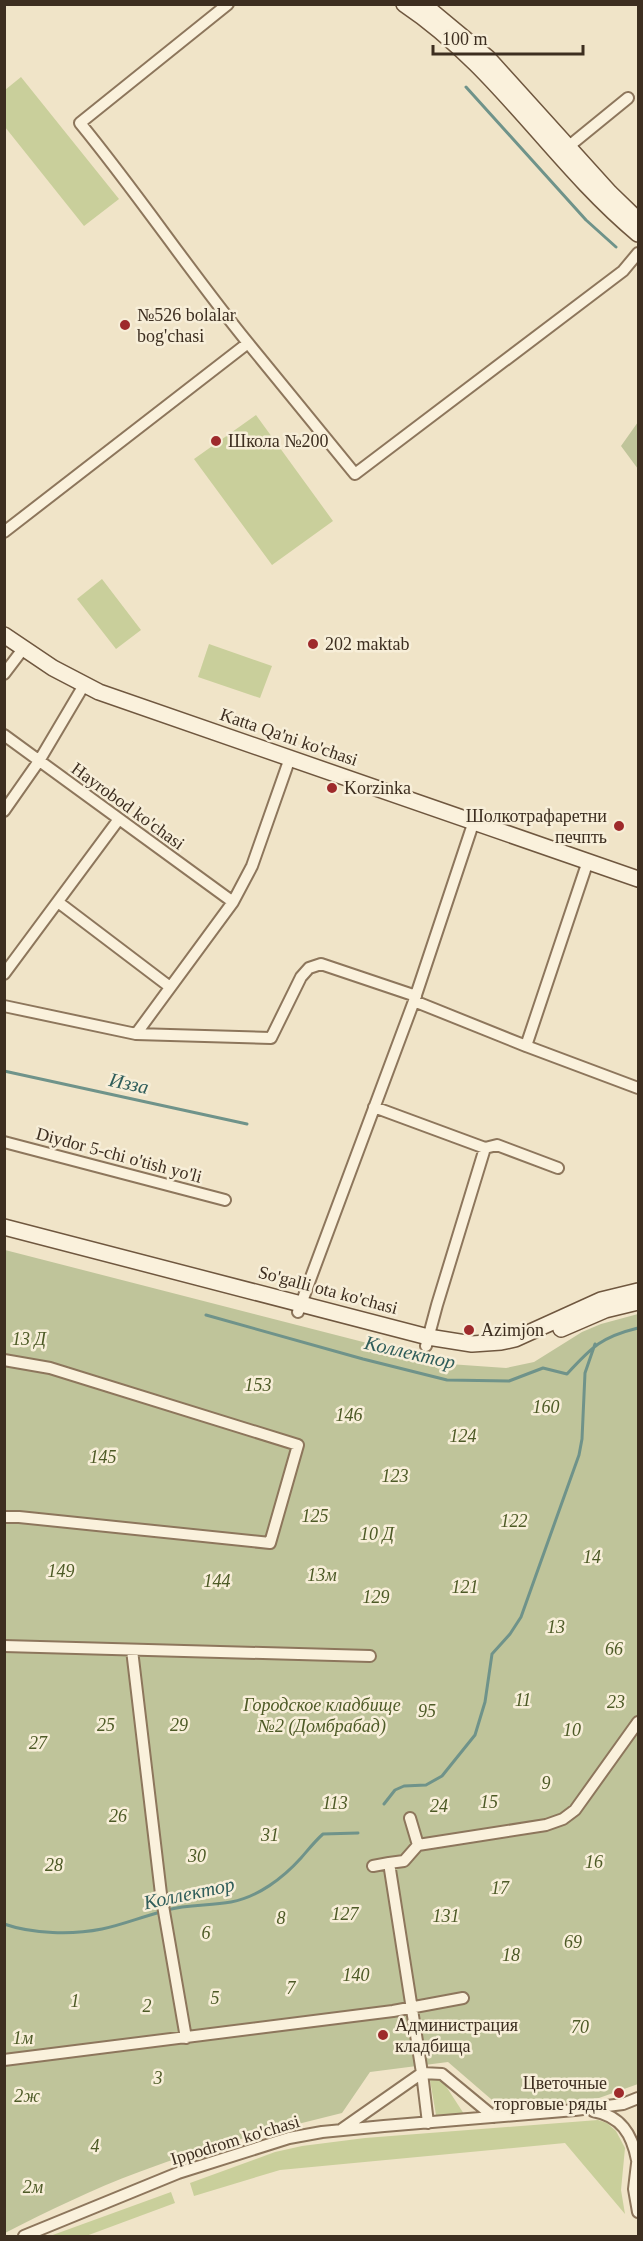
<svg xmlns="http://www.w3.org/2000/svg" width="643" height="2241" font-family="'Times New Roman',serif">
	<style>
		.green { fill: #c9cf9b }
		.cemetery { fill: #bfc49a }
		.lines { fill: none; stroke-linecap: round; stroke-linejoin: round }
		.stream { stroke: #6f938a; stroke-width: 3 }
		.street-casing { stroke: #8d765c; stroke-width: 14 }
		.secondary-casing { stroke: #6f573f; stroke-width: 18 }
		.street { stroke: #faf1dc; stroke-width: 10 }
		.secondary { stroke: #faf1dc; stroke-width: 15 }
		.poi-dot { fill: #9e2a2b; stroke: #f7eed8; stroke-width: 2 }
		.labels { text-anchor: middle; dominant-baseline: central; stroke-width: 5; stroke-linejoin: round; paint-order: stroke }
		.poi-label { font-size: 18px; fill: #3d2e20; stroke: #f7eed8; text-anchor: start }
		.street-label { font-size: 18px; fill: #3d2e20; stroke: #f7eed8 }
		.park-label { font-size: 18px; font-style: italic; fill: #4d5a26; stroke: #f7eed8 }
		.water-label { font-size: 20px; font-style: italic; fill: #2f5d5a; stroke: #f7eed8 }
	</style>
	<rect width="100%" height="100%" fill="#f0e4c8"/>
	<!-- green -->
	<path class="green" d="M21,77l98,122 -35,27 -79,-99v-37z
		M256,415l77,106 -61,44 -78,-106z
		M102,579l39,51 -25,19 -39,-50z
		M209,644l63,22 -12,32 -62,-21z
		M430,2080h12l22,34 -28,1z
		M598,2120l9,3 9,8 9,17 -4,42 4,24 -60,-71 -285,27 -86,26 -4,-13 85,-31 27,-6 63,-8z
		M171,2192l4,11 -89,33h-36z"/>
	<!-- cemetery -->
	<path class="cemetery" d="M638,422v47l-17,-23z
		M5,1250l444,114 57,4 28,-6 48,-30 19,-8 37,-10v770l-39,14 -93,14 -58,-50 -78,10 -28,41c-68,17 -137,34 -203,59 -46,17 -91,39 -134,61z"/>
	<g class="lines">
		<!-- stream -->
		<path class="stream" d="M466,87l120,133 30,27
			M4,1071l243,53
			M206,1315l157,44 84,21 62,1 34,-13 24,6c25,-27 34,-37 71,-46
			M384,1804l11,-14 9,-4 22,-1 16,-9 33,-41 10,-33 7,-48 18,-20 11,-17 58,-162 3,-16 3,-66 10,-29
			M167,1910c21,-6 43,-4 64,-8 27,-5 52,-24 70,-44 7,-8 14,-17 22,-24l35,-1
			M4,1924c29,10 68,11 98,5 20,-4 39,-12 59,-17"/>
		<defs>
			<path id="street" d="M228,4l-148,119c59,72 110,149 168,220
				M563,151l65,-53
				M4,532l244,-189 107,131 268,-203 15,-18
				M4,674l19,-25
				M4,735l229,167
				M4,811l35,-50 45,-76
				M58,902l112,85
				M4,974l115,-155
				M414,1001l112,45 112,42
				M4,1006l132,28 135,4 30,-61 8,-9 12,-4 95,32
				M136,1034l97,-132 19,-36 38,-108
				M526,1046l62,-185
				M374,1107l111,41 12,-3 61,23
				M4,1142l221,58
				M298,1312l116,-311 60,-180
				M426,1346l11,-41 48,-157
				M4,1360l46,8 248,77 -28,98 -251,-26h-15
				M4,1646l366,10
				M132,1650l29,244 25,144
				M410,1818l8,27
				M373,1866l16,-3
				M4,2060l389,-49 70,-13
				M593,2111c28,5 39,23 44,49
				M428,2123l-6,-50 -33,-210 15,-2 14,-16 128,-20 17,-6 12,-9 63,-88
				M342,2129l80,-56 20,1 52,43
				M638,2155l-4,34 4,23
				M24,2236l154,-63 111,-35 33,-6 62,-6 191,-16 48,-6 15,-6"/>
			<path id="secondary" d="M404,4c94,63 149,159 234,230
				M423,4l65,54 122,135 28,27
				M4,635l49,33 46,24 539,187
				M4,1227l424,110 44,7 29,-2 14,-3 86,-39 37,-9
				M561,1329l44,-19 33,-8"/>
		</defs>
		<!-- street casing -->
		<use href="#street" class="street-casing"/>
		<!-- secondary casing -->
		<use href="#secondary" class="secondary-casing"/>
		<!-- street -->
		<use href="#street" class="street"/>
		<!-- secondary -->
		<use href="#secondary" class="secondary"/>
	</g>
	<!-- markers -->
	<g class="poi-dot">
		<circle cx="125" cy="325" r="6"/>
		<circle cx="216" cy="441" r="6"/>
		<circle cx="313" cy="644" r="6"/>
		<circle cx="332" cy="788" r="6"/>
		<circle cx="619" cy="826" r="6"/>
		<circle cx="469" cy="1330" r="6"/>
		<circle cx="383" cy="2035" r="6"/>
		<circle cx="619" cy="2093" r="6"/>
	</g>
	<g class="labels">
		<!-- poi labels -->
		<g class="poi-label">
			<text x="137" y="315">№526 bolalar<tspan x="137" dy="21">bog'chasi</tspan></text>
			<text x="228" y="441">Школа №200</text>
			<text x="325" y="644">202 maktab</text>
			<text x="344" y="788">Korzinka</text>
			<text x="607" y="816" text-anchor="end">Шолкотрафаретни<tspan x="607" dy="21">печпть</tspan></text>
			<text x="481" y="1330">Azimjon</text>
			<text x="395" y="2025">Администрация<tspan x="395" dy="21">кладбища</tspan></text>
			<text x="607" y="2083" text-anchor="end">Цветочные<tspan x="607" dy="21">торговые ряды</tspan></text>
		</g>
		<!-- street labels -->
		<g class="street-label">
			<text transform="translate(289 737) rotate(19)">Katta Qa'ni ko'chasi</text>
			<text transform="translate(128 806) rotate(36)">Hayrobod ko'chasi</text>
			<text transform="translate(119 1155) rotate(15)">Diydor 5-chi o'tish yo'li</text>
			<text transform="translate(328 1290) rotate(15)">So'galli ota ko'chasi</text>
			<text transform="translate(235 2140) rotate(-17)">Ippodrom ko'chasi</text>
		</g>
		<!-- park labels -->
		<g class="park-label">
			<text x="29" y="1339">13 Д</text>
			<text x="258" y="1385">153</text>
			<text x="546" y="1407">160</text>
			<text x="349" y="1415">146</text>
			<text x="463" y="1436">124</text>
			<text x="103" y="1457">145</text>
			<text x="395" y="1476">123</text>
			<text x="315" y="1516">125</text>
			<text x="514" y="1521">122</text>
			<text x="377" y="1534">10 Д</text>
			<text x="592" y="1557">14</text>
			<text x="61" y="1571">149</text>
			<text x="322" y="1575">13м</text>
			<text x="217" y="1581">144</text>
			<text x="465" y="1587">121</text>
			<text x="376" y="1597">129</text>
			<text x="556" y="1627">13</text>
			<text x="614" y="1649">66</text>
			<text x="523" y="1700">11</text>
			<text x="616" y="1702">23</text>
			<text x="322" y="1705">Городское кладбище<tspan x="322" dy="21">№2 (Домбрабад)</tspan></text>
			<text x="427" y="1711">95</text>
			<text x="106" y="1725">25</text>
			<text x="179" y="1725">29</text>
			<text x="572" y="1730">10</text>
			<text x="38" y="1743">27</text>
			<text x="546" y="1783">9</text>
			<text x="489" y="1802">15</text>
			<text x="335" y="1803">113</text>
			<text x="439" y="1806">24</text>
			<text x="118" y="1816">26</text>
			<text x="270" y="1835">31</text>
			<text x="197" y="1856">30</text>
			<text x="594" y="1862">16</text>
			<text x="54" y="1865">28</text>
			<text x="500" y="1888">17</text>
			<text x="345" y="1914">127</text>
			<text x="446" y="1916">131</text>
			<text x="281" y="1918">8</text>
			<text x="206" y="1933">6</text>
			<text x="573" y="1942">69</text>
			<text x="511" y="1955">18</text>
			<text x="356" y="1975">140</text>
			<text x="291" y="1988">7</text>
			<text x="215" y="1998">5</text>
			<text x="75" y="2001">1</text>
			<text x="147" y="2006">2</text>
			<text x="580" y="2027">70</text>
			<text x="23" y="2038">1м</text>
			<text x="158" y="2078">3</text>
			<text x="27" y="2096">2ж</text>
			<text x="95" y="2146">4</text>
			<text x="33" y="2187">2м</text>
		</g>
		<!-- water labels -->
		<g class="water-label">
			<text transform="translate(129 1083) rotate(12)">Изза</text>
			<text transform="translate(410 1352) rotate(13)">Коллектор</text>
			<text transform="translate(189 1893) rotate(-12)">Коллектор</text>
		</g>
	</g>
	<!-- border -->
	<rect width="643" height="2241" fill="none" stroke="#3d2e20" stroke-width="12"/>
	<!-- scale -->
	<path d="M433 45v9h150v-9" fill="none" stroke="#3d2e20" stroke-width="3"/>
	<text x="442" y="45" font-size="18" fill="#3d2e20" stroke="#f7eed8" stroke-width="4.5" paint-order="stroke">100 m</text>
</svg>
